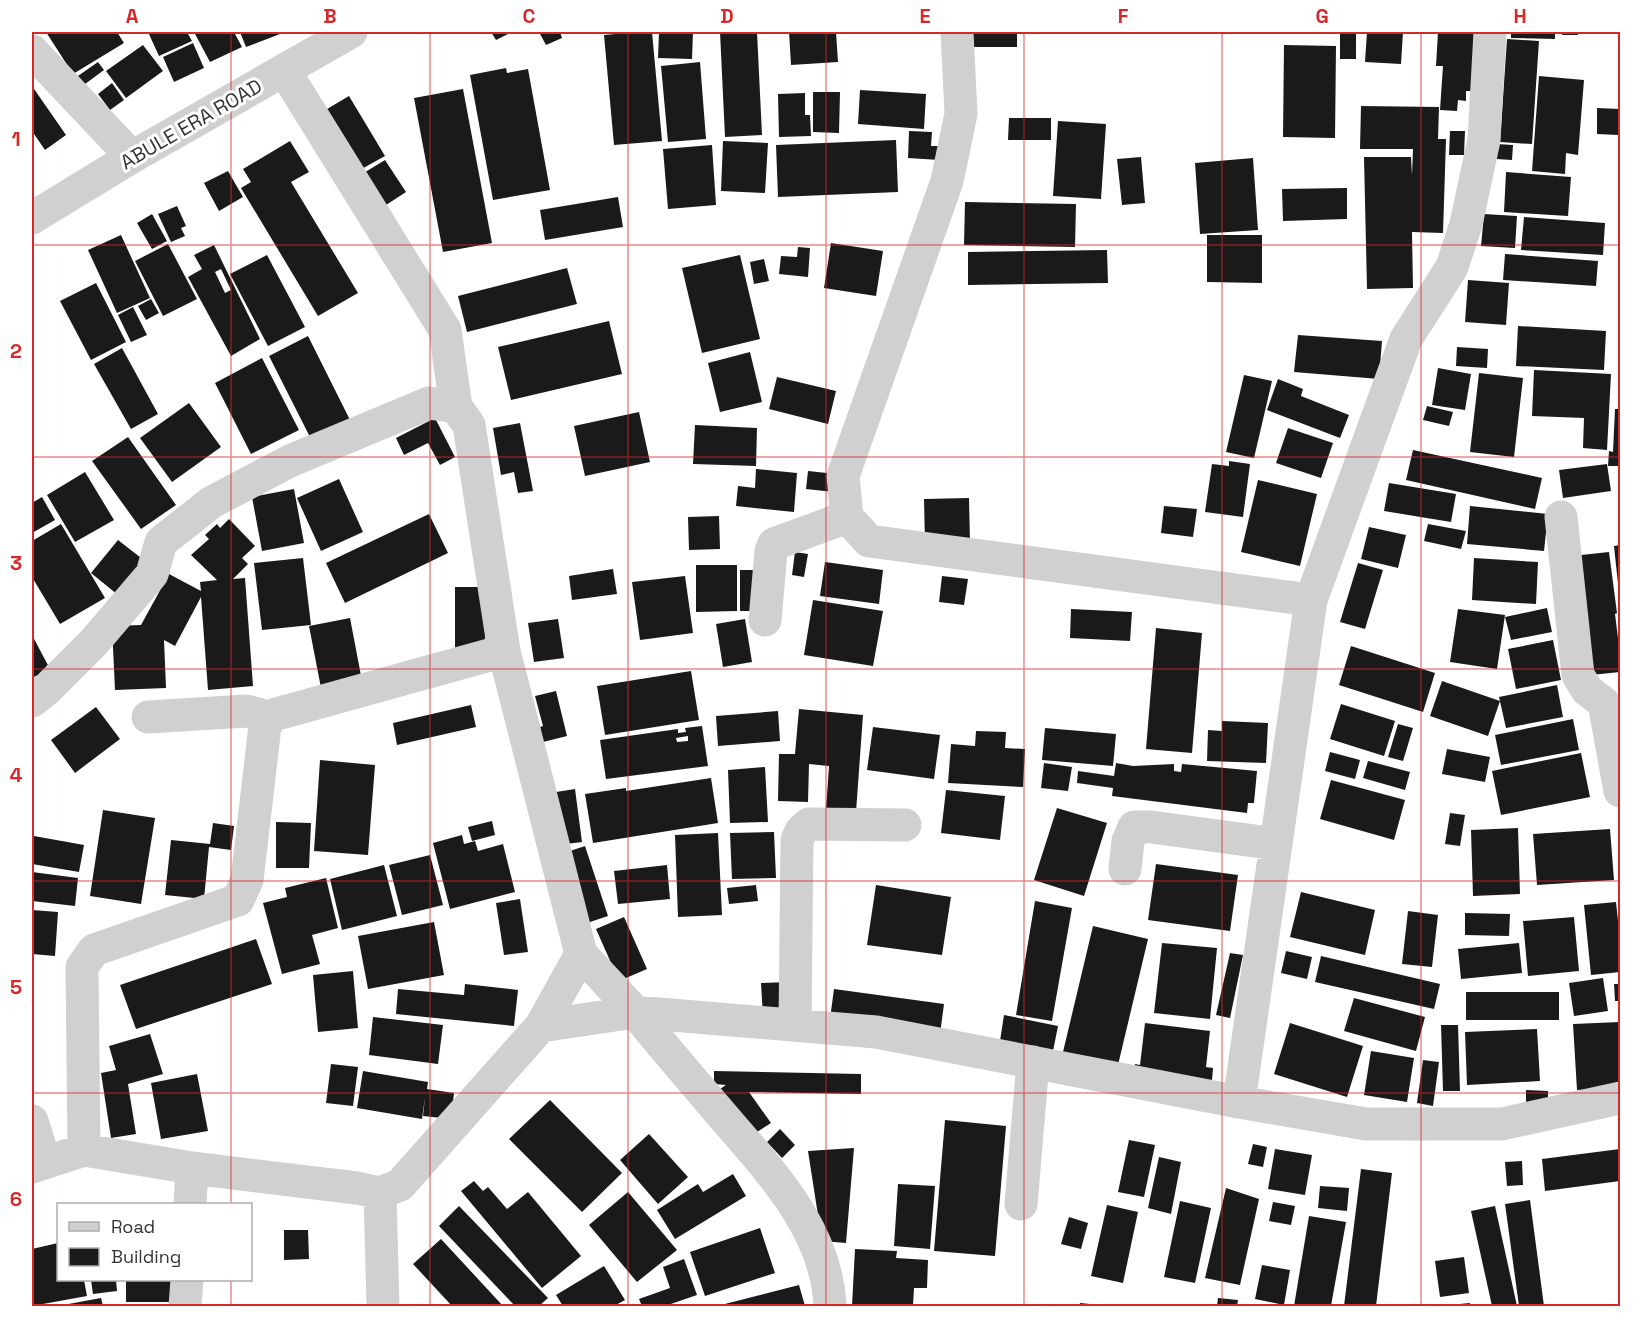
<svg xmlns="http://www.w3.org/2000/svg" width="1652" height="1338" font-family="'Space Grotesk',sans-serif">
	<style>
		.building { fill: #1a1a1a; fill-rule: evenodd }
		.lines { fill: none; stroke-linecap: round; stroke-linejoin: round }
		.minor { stroke: #d0d0d0; stroke-width: 33 }
		.tertiary { stroke: #d0d0d0; stroke-width: 33 }
		.grid { fill: none; stroke: #d62828; stroke-width: 1.5; stroke-opacity: 0.55 }
		.labels { text-anchor: middle; dominant-baseline: central; stroke-width: 6; stroke-linejoin: round; paint-order: stroke }
		.street-label { font-size: 20px; fill: #333; stroke: #fff }
		.neatline { fill: none; stroke: #d62828; stroke-width: 2 }
		.grid-label { font-size: 20px; text-anchor: middle; font-weight: bold; fill: #d62828 }
	</style>
	<rect width="100%" height="100%" fill="#fff"/>
	<!-- building -->
	<path class="building" d="M46,32h71l7,11 -51,31z
		M148,32h39l5,9 -33,15z
		M194,32h40l8,15 -32,15z
		M240,32h39l1,2 -34,13z
		M491,32h21l-16,8z
		M539,32h21l2,6 -16,7z
		M638,32h14l10,109 -48,4 -10,-110z
		M659,32h34l-1,27 -34,-1z
		M720,32h37l5,103 -37,2z
		M789,32h47l2,30 -47,3z
		M971,32h46v15h-47z
		M1340,32h16v27h-16z
		M1367,32h36l-2,32 -36,-2z
		M1438,32h40l-3,59h-9v10l-8,-1 -1,11 -17,-1 3,-44h-7z
		M1511,32h44v7l-44,-1z
		M1563,32h15v3h-16z
		M1507,39l32,2 -7,103 -32,-2z
		M193,43l11,25 -30,14 -11,-25z
		M143,45l20,26 -37,27 -20,-27z
		M1284,45l52,1 -1,92 -52,-1z
		M98,62l6,8 -23,17 -6,-9z
		M700,62l6,77 -38,3 -7,-76z
		M506,68l1,5 21,-4 22,121 -57,10 -23,-125z
		M1539,76l45,4 -6,75 -12,-2 -1,21 -33,-3z
		M112,83l12,17 -14,10 -12,-16z
		M32,86l34,49 -21,15 -13,-19z
		M463,89l29,154 -49,9 -29,-154z
		M860,90l66,4 -2,35 -66,-5z
		M813,92h27l-1,41 -26,-1z
		M805,93v22h5l1,21 -32,1 -1,-43z
		M349,96l36,60 -27,15 -36,-59z
		M1361,106l78,1 -1,32h8l-3,94 -31,-1 1,56 -46,1 -3,-132h47l1,18 1,-26h-53z
		M1597,108l23,1v45h-2v-19l-21,-1z
		M1009,118h42v22h-43z
		M1058,121l48,3 -5,75 -48,-3z
		M909,131l23,1 -1,14h8v14l-31,-2z
		M1450,131h15l-1,24h-15z
		M896,140l2,52 -120,5 -2,-52z
		M290,141l19,31 -18,10 67,111 -40,23 -77,-128 10,-6 -8,-13z
		M723,141l45,2 -3,50 -44,-2z
		M1497,144l16,1 -1,15 -16,-1z
		M712,145l4,60 -48,4 -5,-60z
		M1141,157l4,46 -23,2 -5,-46z
		M1253,158l5,72 -58,4 -5,-71z
		M385,160l21,32 -23,15 -21,-33z
		M228,171l15,26 -24,14 -15,-28z
		M1506,172l65,5 -3,39 -64,-4z
		M1347,188v31l-64,2 -1,-32z
		M618,197l5,30 -78,13 -5,-30z
		M965,202l111,2 -1,43 -111,-2z
		M177,206l9,20 -5,2 4,8 -14,6 -13,-28z
		M152,214l15,27 -15,8 -15,-26z
		M1484,214l33,2 -2,32 -34,-2z
		M1524,217l81,6 -2,32 -82,-5z
		M121,235l29,63 -33,15 -29,-63z
		M1207,235h55v48l-55,-1z
		M831,243l52,8 -7,45 -52,-8z
		M168,244l29,55 -34,17 -28,-55z
		M214,245l46,94 -29,17 -43,-79 14,-8 -8,-14zM221,269l10,21 -6,3 -10,-21z
		M798,247l12,1 -2,29 -29,-3 2,-18 16,1z
		M1107,250l1,33 -140,2v-33z
		M1505,254l93,7 -2,25 -93,-6z
		M267,255l38,72 -37,19 -38,-72z
		M740,255l20,84 -58,14 -20,-85z
		M764,259l5,22 -15,3 -4,-22z
		M567,268l10,36 -110,28 -9,-36z
		M1468,280l41,3 -3,42 -41,-3z
		M96,283l30,59 -35,18 -31,-59z
		M151,299l8,14 -13,7 -8,-14z
		M133,307l14,28 -16,7 -13,-27z
		M609,321l13,53 -111,26 -13,-53z
		M1518,326l88,5 -2,39 -88,-4z
		M1298,335l84,6 -3,38 -85,-7z
		M308,336l42,84 -39,19 -42,-83z
		M1457,347l31,2 -1,19 -31,-2z
		M122,348l36,66 -27,15 -37,-65z
		M750,352l12,50 -42,10 -12,-49z
		M262,358l37,72 -48,24 -36,-71z
		M1438,368l33,6 -6,36 -33,-5z
		M1534,370l77,4 -4,76 -24,-2 1,-30 -52,-2z
		M1479,373l44,5 -9,79 -44,-5z
		M1244,375l28,6 -18,77 -28,-6z
		M777,377l59,14 -8,33 -59,-15z
		M1278,379l25,10 -2,7 48,19 -9,23 -73,-28z
		M189,403l32,44 -49,35 -32,-44z
		M1427,406l26,6 -4,14 -26,-6z
		M1615,409h5v57h-12l1,-15 4,1z
		M639,412l11,50 -65,14 -11,-50z
		M435,418l20,39 -15,8 -12,-22 -24,12 -8,-17z
		M520,423l13,68 -15,2 -4,-21 -13,3 -8,-47z
		M695,425l62,3 -1,38 -63,-2z
		M1288,428l45,15 -12,35 -45,-15z
		M128,437l48,68 -35,24 -49,-68z
		M1413,450l129,28 -7,31 -129,-29z
		M1229,461l21,3 -7,53 -38,-5 7,-48 17,2z
		M1607,464l4,27 -48,7 -4,-28z
		M756,469l41,4 -3,39 -58,-6 2,-20 17,2z
		M808,471l28,3 -2,18 -28,-3z
		M85,472l29,48 -39,22 -28,-47z
		M339,479l24,53 -42,19 -24,-53z
		M1258,480l59,14 -17,72 -59,-14z
		M1389,483l67,11 -5,28 -67,-11z
		M294,489l10,54 -42,8 -10,-54z
		M42,497l13,23 -23,13v-30z
		M969,498l1,44 -45,1 -1,-44z
		M1164,506l33,3 -4,28 -32,-4z
		M1470,506l78,8 -4,37 -77,-7z
		M429,514l19,39 -103,50 -19,-40z
		M719,516l1,33 -31,1 -1,-33z
		M229,519l26,27 -13,12 6,6 -15,15 12,-1 8,108 -45,4 -7,-93 -26,49 -11,-6 2,48 -51,2 -3,-64 29,-1 28,-51 32,17 -1,-9 17,-2 -26,-25 18,-16 -4,-4 12,-11 3,4z
		M61,524l44,74 -45,26 -28,-47v-36z
		M1428,524l38,7 -5,18 -37,-8z
		M1369,527l37,8 -8,33 -37,-9z
		M118,540l27,21 -27,34 -27,-22z
		M1620,545v48h-1l-5,-47z
		M795,552l13,2 -4,23 -12,-2z
		M1609,552l8,61 -2,1 5,40v18l-29,3 -19,-119z
		M303,558l8,67 -49,5 -8,-67z
		M1474,558l64,4 -2,42 -64,-4z
		M825,562l58,8 -4,34 -59,-8z
		M1358,563l25,7 -18,59 -25,-7z
		M696,565h41v46l-41,1z
		M613,569l4,25 -45,6 -3,-24z
		M740,570h17v41h-17z
		M685,576l8,57 -53,7 -8,-58z
		M942,576l26,3 -4,26 -25,-3z
		M455,587h30v68h-30z
		M813,600l70,11 -10,55 -69,-11z
		M1547,608l5,24 -41,8 -6,-23z
		M1071,609l61,3 -2,29 -60,-3z
		M1458,609l47,6 -8,54 -47,-7z
		M350,618l13,68 -41,7 -13,-67z
		M558,619l6,39 -30,4 -6,-39z
		M745,619l7,43 -29,5 -7,-43z
		M1156,628l46,5 -10,120 -46,-4z
		M32,635l18,34 -18,9z
		M1553,640l8,40 -45,9 -8,-40z
		M1351,646l84,27 -12,39 -84,-27z
		M691,671l8,49 -94,15 -8,-49z
		M1442,681l58,20 -12,35 -58,-20z
		M1557,685l6,32 -57,11 -7,-31z
		M556,691l11,45 -24,6 -3,-15 3,-1 -8,-30z
		M1341,704l54,17 -11,35 -54,-17z
		M471,705l5,22 -79,18 -4,-22z
		M96,707l24,32 -45,34 -24,-33z
		M799,709l64,6 -7,97 -30,-2 3,-44 -20,-2 -1,38 -30,-1 1,-47h16z
		M778,711l2,30 -62,5 -2,-30z
		M1573,719l6,31 -78,15 -6,-30z
		M1222,721l46,2 -2,40 -59,-2 1,-31 14,1z
		M1398,724l15,4 -10,33 -15,-4z
		M702,726l6,40 -102,13 -6,-39 78,-11v4l8,-1 -1,-4zM688,736v5l-11,1 -1,-4z
		M873,727l67,8 -6,44 -67,-9z
		M1045,728l71,6 -3,32 -71,-6z
		M976,731l30,1 -1,16 20,1 -2,38 -75,-4 3,-39 24,2z
		M1447,749l43,8 -5,25 -43,-8z
		M1330,752l30,8 -5,19 -30,-8z
		M1581,753l9,44 -89,18 -9,-44z
		M320,760l55,5 -7,90 -54,-4z
		M1368,761l42,11 -5,18 -42,-12z
		M1044,763l28,4 -4,24 -27,-3z
		M1116,763l17,3 41,-2v7l7,1 1,-8 75,7 -3,32h-6l-1,10 -135,-17 1,-8 -36,-5 1,-12 36,5z
		M765,767l3,55 -38,1 -2,-53z
		M711,778l7,45 -125,20 -8,-49 41,-6v3z
		M1331,780l74,20 -11,40 -74,-21z
		M575,789l7,53 -24,3 -8,-52z
		M946,790l59,6 -5,44 -59,-7z
		M1057,808l50,15 -23,73 -50,-16z
		M103,810l52,8 -14,86 -51,-8z
		M1450,813l15,2 -5,31 -15,-2z
		M492,821l3,14 -23,6 -4,-14z
		M276,822l35,1 -2,45h-33z
		M213,823l21,3 -3,24 -22,-3 -5,52 -39,-4 6,-55 39,4z
		M1518,828l2,66 -47,2 -2,-66z
		M1610,829l4,51 -77,5 -4,-51z
		M774,832l2,46 -44,1 -2,-46z
		M718,833l4,82 -44,2 -3,-82z
		M462,835l2,9 11,-3 3,10 25,-7 12,48 -65,17 -17,-66z
		M34,836l50,9 -5,27 -47,-8z
		M585,846l23,70 -27,9 -23,-70z
		M430,855l13,50 -41,10 -13,-50z
		M1156,864l82,11 -8,56 -82,-11z
		M384,865l13,51 -55,14 -12,-51z
		M667,865l3,34 -52,5 -4,-33z
		M32,872l46,6 -3,28 -43,-5z
		M326,878l12,50 -26,7 8,29 -38,10 -19,-71 24,-6 -2,-9z
		M756,885l2,16 -29,3 -2,-16z
		M876,885l75,12 -9,58 -75,-10z
		M1301,892l74,18 -10,45 -75,-18z
		M520,899l8,53 -24,3 -8,-52z
		M1035,901l37,7 -20,113 -36,-6z
		M1616,902l4,37v33l-29,3 -7,-70z
		M32,910l26,2 -3,44 -23,-2z
		M1408,911l30,4 -6,52 -30,-3z
		M1465,913l45,1 -1,22 -44,-1z
		M624,917l23,52 -28,12 -23,-52z
		M1574,917l5,54 -51,5 -5,-55z
		M434,922l10,53 -76,14 -10,-53z
		M1093,926l55,13 -30,126 -55,-13z
		M256,939l16,45 -136,45 -16,-44z
		M1162,943l55,5 -7,71 -56,-6z
		M1519,943l3,30 -61,6 -3,-30z
		M1286,951l26,6 -5,22 -26,-6z
		M1230,953l13,2 -13,63 -14,-3z
		M1321,956l119,28 -6,25 -119,-27z
		M353,971l5,57 -40,4 -5,-57z
		M1603,978l5,33 -34,5 -5,-33z
		M788,982l2,33 -27,2 -2,-34z
		M465,984l53,6 -4,36 -118,-12 2,-25 66,6z
		M1614,984h6v17h-5z
		M834,989l110,15 -4,30 -110,-15z
		M1466,992h93v28h-93z
		M1354,998l71,19 -9,34 -72,-20z
		M1004,1015l54,11 -5,25 -53,-10z
		M373,1017l70,8 -5,39 -69,-9z
		M1620,1022v66l-43,2 -4,-66z
		M1145,1023l65,8 -4,36 7,1 -1,12 -79,-4 2,-12 5,1z
		M1290,1023l73,23 -16,51 -73,-23z
		M1441,1025h17l2,66h-17z
		M1537,1029l3,52 -73,4 -2,-53z
		M150,1034l13,40 -35,10 8,50 -25,4 -10,-65 15,-3 -7,-24z
		M1371,1051l43,7 -7,44 -43,-7z
		M1423,1060l16,2 -6,44 -16,-3z
		M331,1064l27,3 -5,39 -27,-3z
		M363,1071l65,11 -1,7 27,4 -3,26 -28,-3 2,-19 -3,22 -65,-11z
		M714,1071l147,3v20l-112,-2 22,31 -20,13 -31,-47 6,-4 -12,-1z
		M197,1074l11,57 -47,8 -10,-56z
		M1526,1090l22,1v17l-22,-1z
		M550,1100l72,73 -40,39 -73,-73z
		M945,1120l61,6 -11,130 -61,-5z
		M780,1129l15,16 -13,13 -15,-16z
		M649,1134l39,43 -30,27 -38,-44z
		M1129,1140l26,5 -11,52 -26,-5z
		M1253,1144l14,3 -4,20 -15,-3z
		M854,1148l-8,95 -24,-2 -14,-90z
		M1275,1149l37,6 -7,40 -37,-6z
		M1620,1149v32l-75,10 -3,-32z
		M1159,1157l22,5 -10,52 -23,-6z
		M1522,1161l1,24 -16,1 -2,-24z
		M1361,1169l31,4 -16,133h-32z
		M733,1174l13,22 -71,43 -18,-29 41,-26 5,8z
		M474,1181l9,10 5,-4 19,22 21,-17 53,64 -39,32 -81,-97z
		M898,1184l37,2 -5,63 -36,-3z
		M1320,1186l29,2 -2,23 -29,-3z
		M1226,1188l33,11 -19,86 -35,-7z
		M628,1192l49,58 -40,32 -48,-57z
		M1530,1200l14,106h-25l-14,-102z
		M1180,1201l31,7 -16,75 -31,-6z
		M1273,1202l22,4 -4,19 -22,-4z
		M1107,1205l31,7 -15,71 -32,-7z
		M459,1206l89,92 -9,8h-24l-76,-80z
		M1495,1206l22,100h-25l-21,-95z
		M1309,1216l37,6 -15,84h-37z
		M1069,1217l19,6 -7,26 -20,-5z
		M760,1228l15,45 -70,23 -15,-44z
		M284,1230h24l1,29 -25,1z
		M441,1239l62,67h-51l-39,-42z
		M58,1243v37h26l3,16 -55,10v-57z
		M855,1249l42,2 -1,7 32,2 -1,28h-13l-1,18h-61z
		M1464,1257l5,36 -29,4 -5,-36z
		M684,1259l13,36 -32,11h-23l-3,-7 31,-11 -7,-21z
		M1262,1265l28,5 -6,35 -29,-6z
		M604,1266l21,34 -11,6h-51l-7,-11z
		M91,1280h25l1,11 -24,3z
		M126,1280h46v22h-46z
		M799,1285l6,21h-88z
		M101,1298l2,8h-39l-1,-1z
		M1218,1298l20,2 -1,6h-20z
		M1080,1303l20,2v1h-20z
		M1470,1303v3h-21v-1z"/>
	<g class="lines">
		<!-- minor -->
		<path class="minor" d="M957,32l4,82 -14,67 -104,295 4,41 22,24 442,59
			M32,51l100,106
			M284,70l161,260 11,77
			M1561,517l17,158 9,15 17,13 16,88
			M765,620l6,-69 3,-7 73,-27
			M32,701l15,-12 47,-47 58,-68 9,-32 51,-40 78,-41 139,-58 27,4 13,18 35,226 77,303 54,58 241,20 363,70 127,22h136l118,-26
			M148,717l98,-6 12,3 10,6
			M1125,869l3,-28 6,-14h17l125,17
			M795,1024l2,-184 4,-9 8,-7 96,1
			M541,1026l94,-14c28,34 57,68 86,102 48,56 106,115 109,192
			M1239,1102l72,-502 95,-261 46,-72 14,-43 18,-84 6,-108
			M32,1121l13,42
			M84,1150l-2,-183 12,-17 144,-50 9,-20 18,-154 8,-11 231,-64
			M32,1167l52,-17 108,18 165,20 23,5 20,-8 141,-159 40,-72
			M380,1193l3,113
			M190,1204l2,-36
			M1021,1204l12,-142
			M185,1306l2,-26"/>
		<!-- tertiary -->
		<path class="tertiary" d="M32,218l100,-61 219,-125"/>
	</g>
	<!-- grid -->
	<path class="grid" d="M231,32v1172M430,32v1274M628,32v1274M826,32v1274M1024,32v1274M1222,32v1274M1421,32v1274M32,245h1588M32,457h1588M32,669h1588M32,881h1588M32,1093h1588M231,1280v26"/>
	<g class="labels">
		<!-- street labels -->
		<g class="street-label">
			<text transform="translate(191 124) rotate(-30)">ABULE ERA ROAD</text>
		</g>
	</g>
	<!-- border -->
	<rect width="1652" height="1338" fill="none" stroke="#ffffff" stroke-width="66"/>
	<!-- legend -->
	<rect x="57" y="1203" width="195" height="78" fill="#ffffff" stroke="#adadad" stroke-width="1.5"/>
	<rect x="69" y="1222" width="30" height="9" fill="#d0d0d0" stroke="#adadad" stroke-width="1.5"/>
	<text x="111" y="1233" font-size="18" fill="#333333">Road</text>
	<rect x="69" y="1248" width="30" height="18" fill="#1a1a1a" stroke="#adadad" stroke-width="1.5"/>
	<text x="111" y="1263" font-size="18" fill="#333333">Building</text>
	<rect x="33" y="33" width="1586" height="1272" class="neatline"/>
	<g class="grid-label">
		<text x="132" y="23">A</text>
		<text x="330" y="23">B</text>
		<text x="529" y="23">C</text>
		<text x="727" y="23">D</text>
		<text x="925" y="23">E</text>
		<text x="1123" y="23">F</text>
		<text x="1322" y="23">G</text>
		<text x="1520" y="23">H</text>
		<text x="16" y="146">1</text>
		<text x="16" y="358">2</text>
		<text x="16" y="570">3</text>
		<text x="16" y="782">4</text>
		<text x="16" y="994">5</text>
		<text x="16" y="1206">6</text>
	</g>
</svg>
